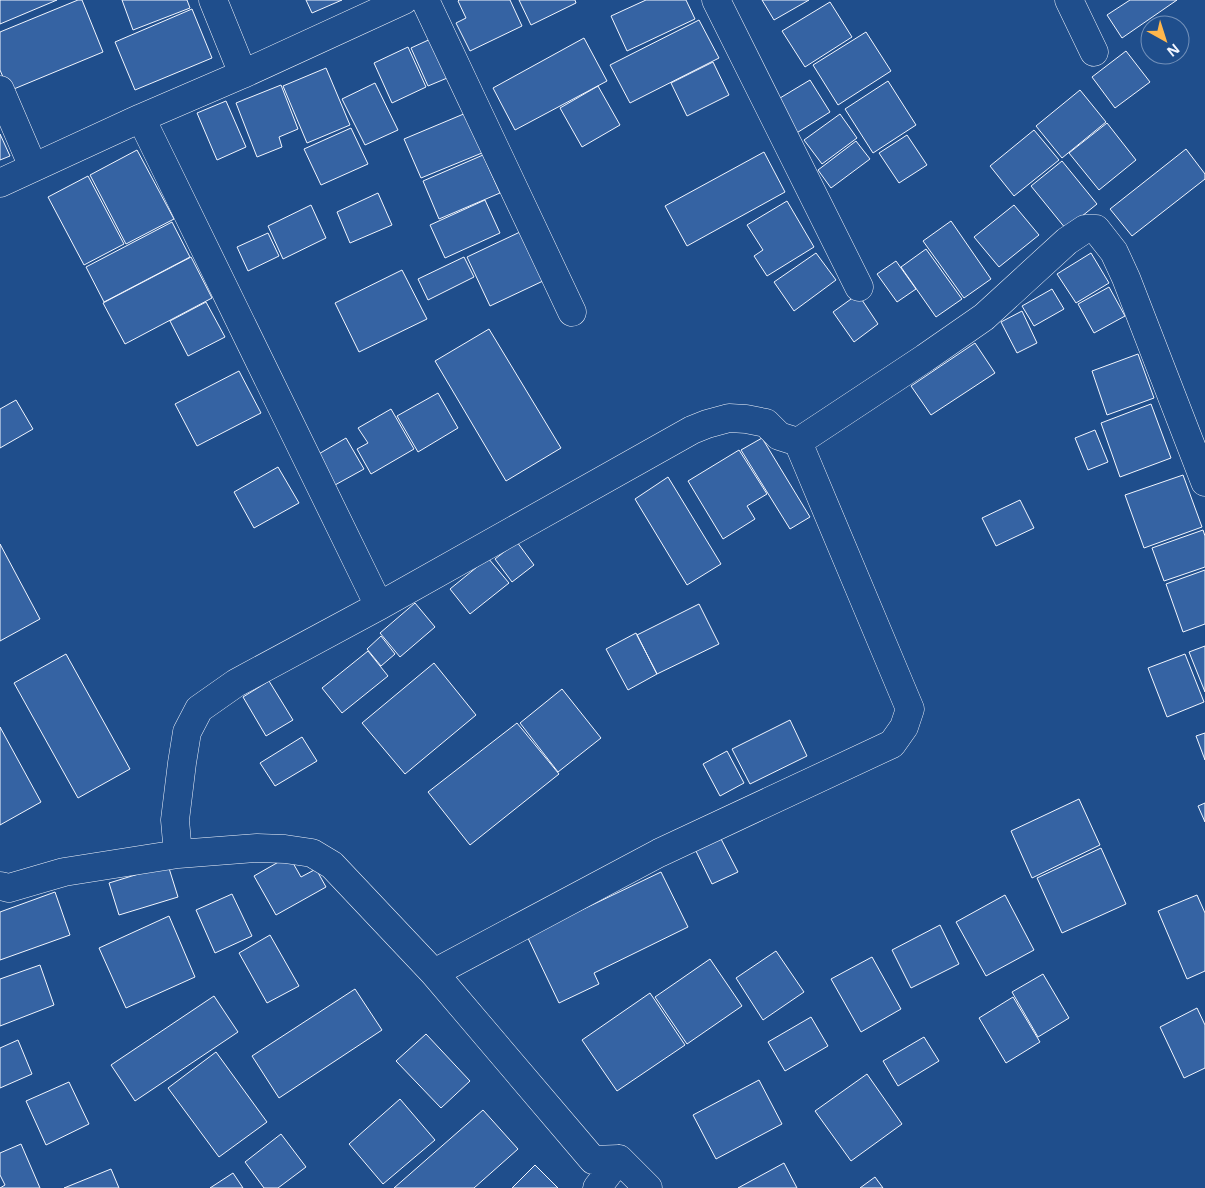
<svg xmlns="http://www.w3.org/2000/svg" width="1205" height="1188" font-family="'Open Sans',sans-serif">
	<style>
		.building { fill: #3563a3; stroke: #f2f6ff }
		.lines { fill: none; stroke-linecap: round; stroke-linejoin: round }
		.street-casing { stroke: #f2f6ff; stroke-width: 29 }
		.street { stroke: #1f4e8c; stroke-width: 28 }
	</style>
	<rect width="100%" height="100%" fill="#1f4e8c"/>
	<!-- building -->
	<path class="building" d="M0,0h57l-57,24z
		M78,0h4l21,52 -94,39 -9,-21v-38z
		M122,0h65l3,8 -57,22z
		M306,0h36l-30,13z
		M459,0h51l12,26 -52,25 -14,-28 10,-5 -8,-17z
		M519,0h56l1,3 -45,22z
		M646,0h40l9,19 -68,32 -16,-35z
		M762,0h47l-35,20z
		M1130,0h47l-55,38 -15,-23z
		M830,2l22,35 -47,30 -23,-36z
		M192,9l20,49 -77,32 -20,-48z
		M699,20l20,38 -89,45 -20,-38z
		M866,32l25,39 -53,34 -25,-40z
		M435,37l17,39 -24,10 -17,-38z
		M584,38l23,43 -92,49 -22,-42z
		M408,47l18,40 -34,16 -18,-40z
		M1126,51l24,31 -35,26 -23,-31z
		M713,62l16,33 -42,21 -16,-33z
		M326,68l24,57 -43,18 -24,-57z
		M810,80l20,32 -35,22 -20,-33z
		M888,81l28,44 -43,28 -28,-44z
		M375,83l23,47 -33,15 -23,-46z
		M281,85l17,44 -19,8 3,10 -25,10 -21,-54z
		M598,86l22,39 -38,22 -22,-39z
		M1080,90l26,32 -44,36 -26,-32z
		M226,101l20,46 -29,13 -20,-47z
		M466,113l16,40 -61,25 -17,-39z
		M840,114l17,24 -35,26 -18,-24z
		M1107,123l29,37 -37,30 -30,-37z
		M351,128l17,36 -47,21 -17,-36z
		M1034,130l25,30 -45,36 -24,-30z
		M0,134l10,22 -10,4z
		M907,135l20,30 -28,18 -20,-30z
		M856,141l14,18 -39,29 -13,-18z
		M1186,149l19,25v5l-73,57 -22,-27z
		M137,150l37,69 -48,25 -36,-69z
		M764,152l21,40 -98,54 -22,-40z
		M483,155l17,38 -61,26 -16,-38z
		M1062,161l35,43 -31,25 -35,-43z
		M88,176l36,68 -40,21 -36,-68z
		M378,193l14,32 -42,18 -13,-31z
		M485,200l15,33 -55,25 -15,-33z
		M787,201l27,46 -47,29 -13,-20 9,-6 -16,-25z
		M311,205l15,33 -43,21 -15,-33z
		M1014,205l25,30 -40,32 -25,-30z
		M951,221l40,58 -27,19 -41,-57z
		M172,222l18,35 -86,45 -18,-35z
		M520,232l23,49 -53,25 -23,-49z
		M268,233l11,23 -31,15 -11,-24z
		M926,249l36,50 -26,18 -35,-50z
		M816,253l20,27 -42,31 -20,-29z
		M1091,253l18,30 -33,20 -19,-29z
		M191,257l21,41 -87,46 -22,-41z
		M464,257l10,20 -46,23 -10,-21z
		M896,261l20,28 -19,13 -20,-28z
		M402,270l25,49 -68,33 -24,-49z
		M1109,287l16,29 -31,17 -16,-29z
		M1052,289l12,20 -30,17 -12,-20z
		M858,294l20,30 -24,18 -21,-30z
		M206,302l19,35 -37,19 -18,-35z
		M1022,311l15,32 -20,10 -16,-31z
		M489,329l72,119 -55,33 -71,-120z
		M975,343l20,30 -64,42 -20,-29z
		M1138,354l16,44 -47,17 -15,-44z
		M239,371l22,42 -64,33 -22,-42z
		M438,393l20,35 -40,24 -21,-36z
		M16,400l17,29 -33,19v-39z
		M1151,404l20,54 -51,19 -19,-54z
		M391,409l23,40 -43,25 -14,-25 11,-6 -10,-15z
		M1095,430l13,32 -20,8 -13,-32z
		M346,438l18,31 -29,16 -18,-30z
		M762,438l48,79 -20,12 -49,-79z
		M739,450l28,44 -20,12 8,13 -32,20 -35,-58z
		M278,467l21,36 -45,25 -20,-36z
		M1183,475l19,52 -58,21 -19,-53z
		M668,477l53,87 -34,21 -52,-86z
		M1020,500l14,28 -38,18 -14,-28z
		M1203,530l2,6v31l-41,14 -12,-33z
		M517,542l17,23 -22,17 -17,-23z
		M0,544l40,75 -40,22z
		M488,558l21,25 -39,31 -20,-25z
		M1205,570v54l-22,8 -17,-48z
		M415,603l20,24 -35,30 -20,-24z
		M699,604l20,40 -62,30 -20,-39z
		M636,633l21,41 -29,16 -22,-41z
		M381,636l14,18 -14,12 -14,-17z
		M1205,646v46l-16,-40z
		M368,651l20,25 -46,37 -20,-25z
		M66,654l64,115 -52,29 -64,-115z
		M1185,654l19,48 -37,15 -19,-49z
		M434,663l42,52 -71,59 -43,-51z
		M269,681l24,39 -27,16 -23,-39z
		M562,689l39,49 -43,34 -38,-49z
		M790,720l17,36 -57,28 -18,-35z
		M517,723l42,51 -89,71 -42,-53z
		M0,727l41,75 -41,23z
		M1205,733v27l-9,-24z
		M302,737l15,24 -42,25 -15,-23z
		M727,751l17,32 -24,13 -17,-32z
		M1079,799l21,46 -68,33 -21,-47z
		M1205,803v19l-7,-16z
		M719,835l19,37 -26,12 -18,-37z
		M1101,848l25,56 -64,29 -25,-55z
		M289,856l12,21 15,-8 10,18 -50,28 -22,-39z
		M168,865l10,32 -59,18 -10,-32z
		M661,872l27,55 -94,46 5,11 -40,19 -32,-67z
		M55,892l15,43 -70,25v-48z
		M232,894l20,42 -37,17 -19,-43z
		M1005,895l29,55 -48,26 -30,-54z
		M1197,895l8,18v58l-18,8 -29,-68z
		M169,916l26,61 -69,31 -27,-60z
		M940,925l19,39 -48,24 -19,-38z
		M270,935l29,51 -32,17 -28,-50z
		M776,951l28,41 -41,28 -27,-42z
		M872,957l29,52 -40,23 -30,-53z
		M710,959l32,47 -55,38 -32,-47z
		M40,965l14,40 -54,21v-47z
		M1043,974l26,44 -31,19 -26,-45z
		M355,989l27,41 -103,68 -27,-42z
		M650,993l35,52 -68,46 -35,-51z
		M214,996l24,36 -103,69 -24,-36z
		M1013,997l27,45 -34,21 -27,-45z
		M1197,1008l8,17v43l-21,10 -24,-51z
		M811,1017l17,29 -43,25 -17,-29z
		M426,1034l44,47 -29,27 -45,-47z
		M924,1037l15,24 -41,25 -15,-25z
		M18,1040l14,34 -32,14v-40z
		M216,1052l51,70 -48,35 -51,-69z
		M867,1074l35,50 -51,37 -36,-50z
		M759,1080l23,44 -66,35 -23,-44z
		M69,1082l20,42 -43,21 -20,-44z
		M400,1099l35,41 -52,44 -34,-40z
		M483,1110l35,39 -44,39h-80z
		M281,1134l25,33 -28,21h-14l-19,-26z
		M21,1144l19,44h-40l5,-3 -5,-10v-22z
		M784,1163l13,25h-59z
		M535,1165l23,23h-46z
		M111,1169l8,19h-55z
		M233,1173l10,15h-33z
		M875,1177l8,11h-23z"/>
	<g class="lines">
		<defs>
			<path id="street" d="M213,0l30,74
				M425,0l147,312
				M716,0l143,287
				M1069,0l25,52
				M0,90l33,77
				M141,118l238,488
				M0,183l141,-65 102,-44 161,-74
				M178,854l-3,-34 7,-57 5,-31 12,-23 37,-26 143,-77 313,-176 15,-6 22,-6 17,1 20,4 13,13 19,6 127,-84 59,-41 83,-76 18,-12h11l18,23 12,26 79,204
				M0,886l9,2 55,-16 114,-18 79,-6 28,1 27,4 20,12 102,108 159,187 26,-1 29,29
				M434,973l225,-120 233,-109 12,-17 6,-18 -112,-267
				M597,1188l22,-29"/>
		</defs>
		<!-- street casing -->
		<use href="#street" class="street-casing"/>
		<!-- street -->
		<use href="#street" class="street"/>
	</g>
	<!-- north arrow -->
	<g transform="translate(1165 40) rotate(141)"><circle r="24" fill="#1f4e8c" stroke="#7391ba"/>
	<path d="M0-4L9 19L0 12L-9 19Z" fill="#ffb74d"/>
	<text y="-8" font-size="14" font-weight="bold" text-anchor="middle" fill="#f2f6ff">N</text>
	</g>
</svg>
